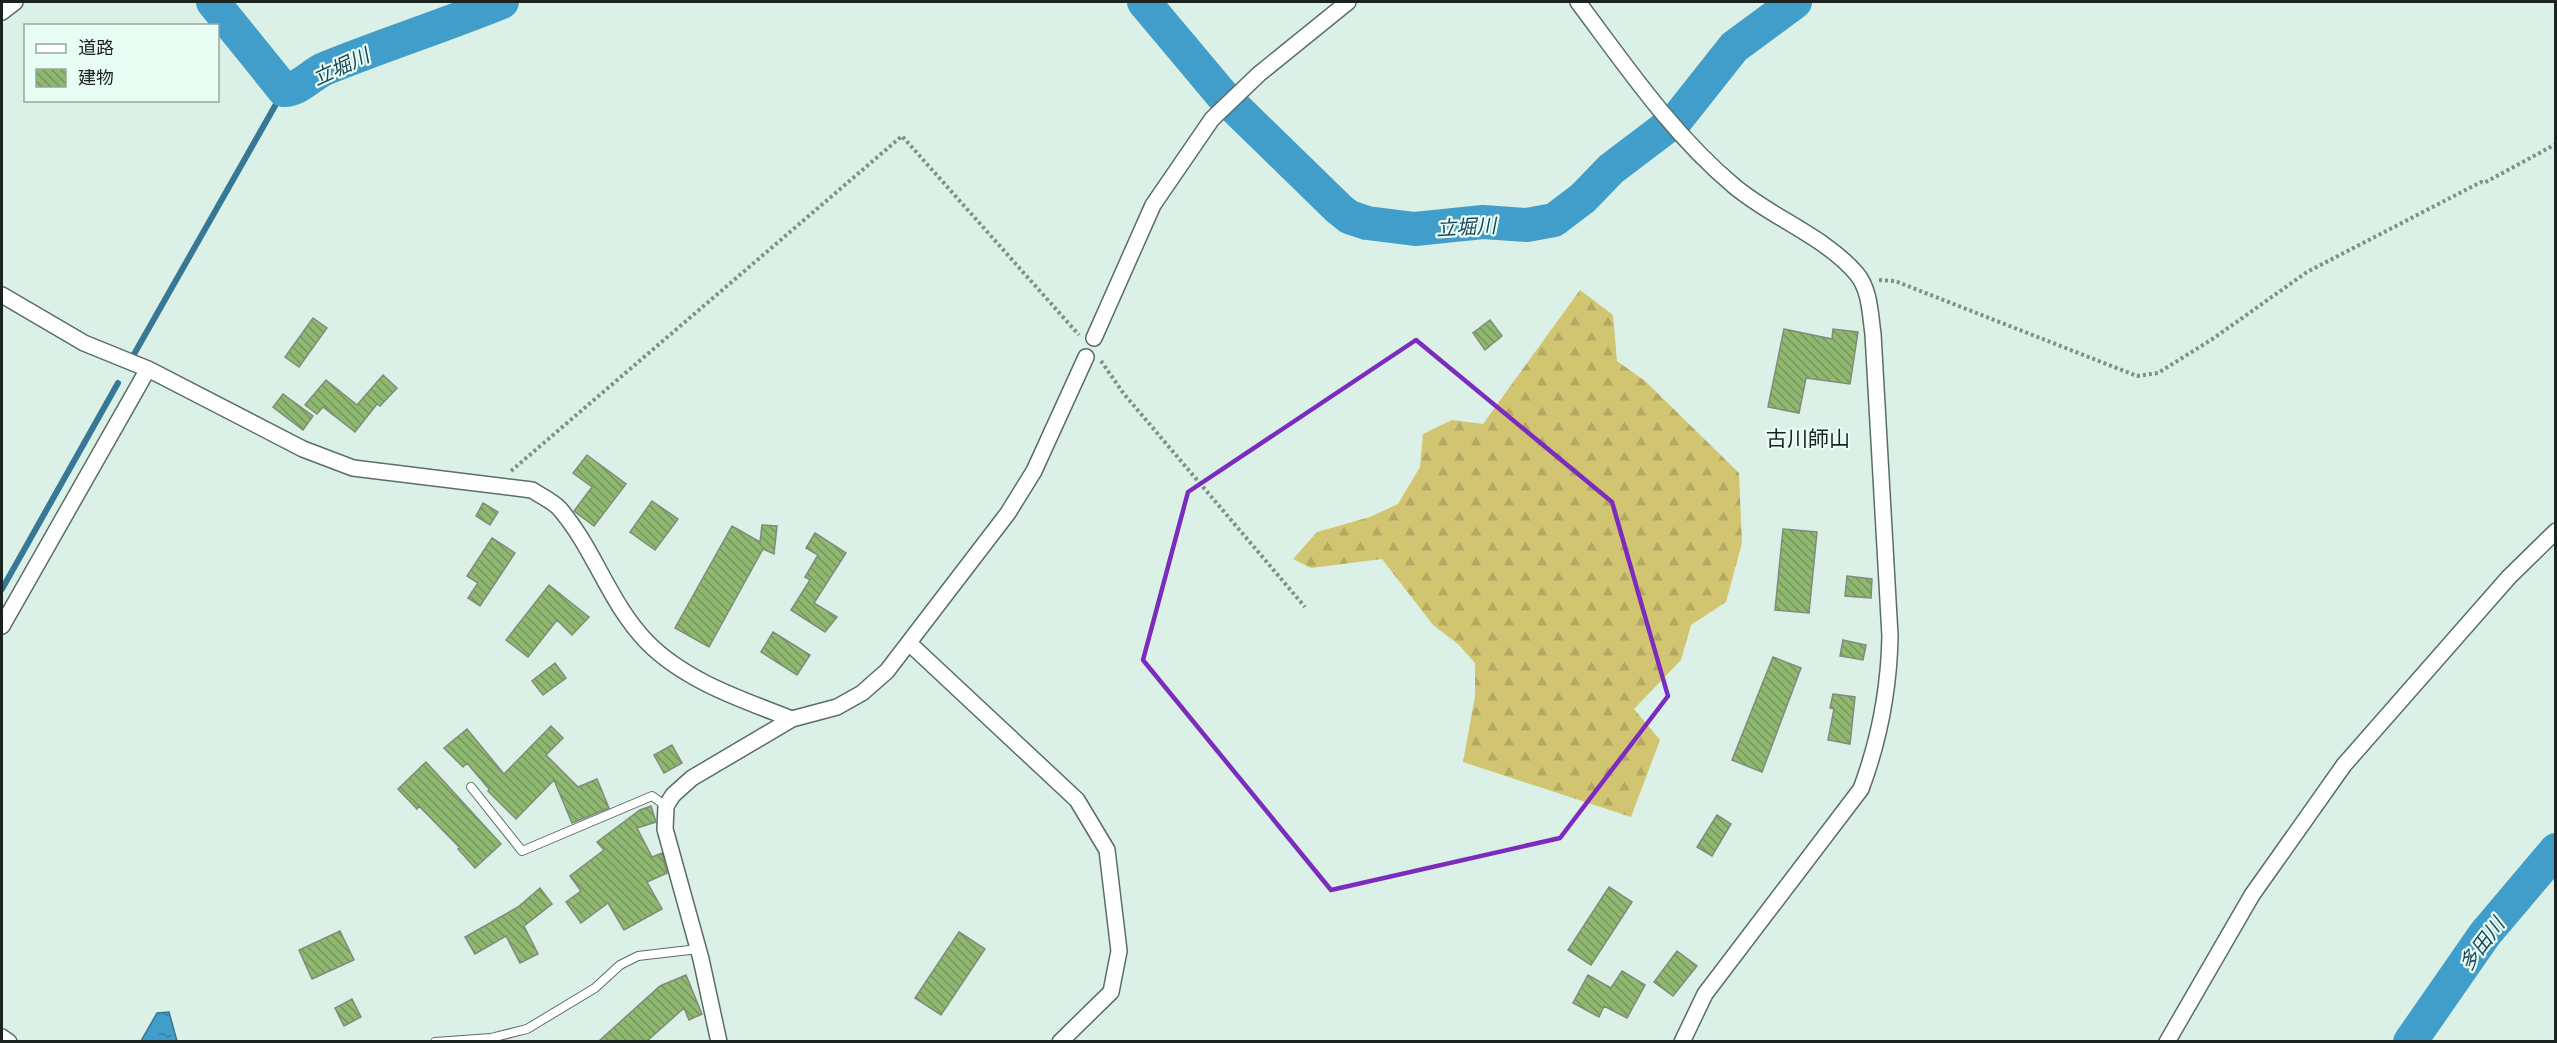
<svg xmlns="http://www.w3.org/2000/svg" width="2557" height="1043" font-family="Literata,'Noto Sans JP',serif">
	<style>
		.forest { fill: url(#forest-firs) }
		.water { fill: url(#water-ripples); stroke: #367896; stroke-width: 1.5 }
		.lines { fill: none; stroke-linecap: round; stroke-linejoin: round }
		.stream { stroke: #367896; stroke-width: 6 }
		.river { stroke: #419dc9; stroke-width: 34 }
		.building { fill: url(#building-back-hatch); stroke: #818b7b; stroke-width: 1.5 }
		.service-casing { stroke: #5b6e65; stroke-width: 10 }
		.minor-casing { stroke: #5b6e65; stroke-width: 18 }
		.path { stroke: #808f88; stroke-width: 4; stroke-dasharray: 3 3; stroke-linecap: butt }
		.service { stroke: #fff; stroke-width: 8 }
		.minor { stroke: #fff; stroke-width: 15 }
		.marked { fill: none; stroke: #7b2cbf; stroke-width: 4.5; stroke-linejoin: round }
		.labels { text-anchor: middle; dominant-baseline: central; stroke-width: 4.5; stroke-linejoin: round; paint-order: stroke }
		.water-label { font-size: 20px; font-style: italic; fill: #1e4559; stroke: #e8fdf3 }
		.quarter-label { font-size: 21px; fill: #1b2320; stroke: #e8fdf3 }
	</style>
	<defs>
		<pattern id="forest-firs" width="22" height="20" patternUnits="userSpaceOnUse" patternTransform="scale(1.5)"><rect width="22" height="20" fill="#d2c572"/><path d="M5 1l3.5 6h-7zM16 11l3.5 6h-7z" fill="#b4a962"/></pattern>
		<pattern id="water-ripples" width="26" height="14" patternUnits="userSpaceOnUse" patternTransform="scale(1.5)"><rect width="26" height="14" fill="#419dc9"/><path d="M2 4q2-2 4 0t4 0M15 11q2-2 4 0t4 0" fill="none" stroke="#3680a3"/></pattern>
		<pattern id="building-back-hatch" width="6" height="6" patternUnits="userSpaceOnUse" patternTransform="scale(1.5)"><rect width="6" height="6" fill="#8fb971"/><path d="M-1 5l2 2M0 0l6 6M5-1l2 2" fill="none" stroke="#74965c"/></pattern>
	</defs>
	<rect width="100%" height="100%" fill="#dbf0e6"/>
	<!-- forest -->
	<path class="forest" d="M1580,290l33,25 4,46 28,20 94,92 3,70 -16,59 -35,23 -10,35 -47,49 26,31 -29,77 -168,-55 12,-66v-33l-17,-19 -25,-19 -51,-66 -71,9 -18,-9 24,-27 53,-15 28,-13 22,-37 3,-33 29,-14 31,4z"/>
	<!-- water -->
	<path class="water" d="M169,1012l8,29h-36l16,-28z"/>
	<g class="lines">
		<!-- stream -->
		<path class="stream" d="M133,356l151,-266
			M2,589l116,-206"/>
		<!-- river -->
		<path class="river" d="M213,2l71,88c15,0 27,-15 40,-21 59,-24 119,-43 178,-67
			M1144,2l78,93 117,114 10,8 18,6 48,6 68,-7 44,3 27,-5 29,-22 28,-29 66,-50 57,-72 61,-45
			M2410,1042l75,-108 71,-84"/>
	</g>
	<!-- building -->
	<path class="building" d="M313,318l14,10 -28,39 -14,-10z
		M1490,320l12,16 -17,14 -12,-17z
		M1784,329l48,10 1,-10 25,3 -8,52 -44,-6 -7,35 -31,-6z
		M383,375l14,13 -17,18 -3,-2 -22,28 -32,-25 -6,7 -12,-9 21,-25 31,25z
		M283,394l30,22 -10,14 -30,-23z
		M587,455l39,29 -32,42 -20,-15 18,-24 -19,-14z
		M652,501l26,18 -23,31 -25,-18z
		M483,503l15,9 -8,13 -14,-9z
		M762,525l15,1 -3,28 -11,-5 -54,98 -34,-19 57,-102 28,16z
		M1783,529l34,3 -8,81 -34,-3z
		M815,533l31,20 -32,50 23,14 -12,15 -34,-22 19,-30 -5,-3 13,-22 -12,-7z
		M492,538l23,15 -35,53 -12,-8 10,-15 -11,-7z
		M1847,576l25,3 -1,19 -26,-2z
		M549,585l40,32 -17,18 -15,-15 -29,37 -22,-17z
		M773,632l37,23 -13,20 -36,-23z
		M1843,640l23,5 -3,15 -23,-4z
		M1773,657l28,11 -39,104 -30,-12z
		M555,663l11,15 -23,17 -11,-14z
		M1833,694l22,3 -5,47 -22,-4 6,-31 -4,-1z
		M551,726l12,12 -17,17 32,32 19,-8 12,29 -37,15 -18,-43 -38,39 -28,-28 1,-2 -22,-26 -4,4 -19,-19 23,-19 37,45z
		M672,745l10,18 -18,10 -10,-18z
		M426,762l75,82 -26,24 -17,-19 2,-1 -41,-42 -2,3 -19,-20z
		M651,806l5,16 -19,6 15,29 10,-4 5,20 -20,9 15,27 -38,21 -16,-27 -27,20 -15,-21 15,-11 -11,-15 34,-26 -7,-8 43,-32z
		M1717,815l14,9 -19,32 -15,-9z
		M1609,887l23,15 -41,63 -23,-15z
		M540,888l12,16 -28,22 14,28 -18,9 -14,-27 -31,18 -10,-17 53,-30z
		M340,931l14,29 -42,19 -13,-29z
		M959,932l26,17 -44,66 -26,-17z
		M1677,951l20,15 -24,30 -19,-14z
		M1622,971l23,14 -18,33 -23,-12 -5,11 -26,-14 15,-28 23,13z
		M686,975l16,39 -13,6 -5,-12 -37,33h-48l61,-55z
		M352,999l9,18 -17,9 -9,-18z"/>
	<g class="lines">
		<defs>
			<path id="service" d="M471,787l51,64 130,-55 14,10
				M435,1042l56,-4 36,-9 68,-41 25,-23 18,-9 60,-7"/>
			<path id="minor" d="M1578,2c48,64 94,132 156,184 38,32 90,50 122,87 14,16 14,40 17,61l17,302c-1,54 -10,102 -29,153l-156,205 -23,48
				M2,12l13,-10
				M2,295l82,48 64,26 155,80 50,19 179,22c9,6 20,11 27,18 35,40 50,95 88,134 38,39 96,58 145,77
				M1094,338l59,-133 59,-86 47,-45 89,-72
				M2,626l146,-257
				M909,643l168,157 30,50 12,101 -8,41 -51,50
				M2,1037l7,5
				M719,1042l-18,-83 -36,-130 1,-23 7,-11 19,-17 100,-59 45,-12 25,-14 25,-22 121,-158 26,-42 52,-114
				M2167,1042l85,-147 92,-130 165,-188 47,-46"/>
		</defs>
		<!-- service casing -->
		<use href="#service" class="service-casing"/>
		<!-- minor casing -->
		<use href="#minor" class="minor-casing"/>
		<!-- path -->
		<path class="path" d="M1879,280l16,1 242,95 21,-3 56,-35 93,-66 174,-90 3,1 72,-39
			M1101,361l23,33 181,213
			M511,471l391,-335 177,199"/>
		<!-- service -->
		<use href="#service" class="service"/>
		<!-- minor -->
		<use href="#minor" class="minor"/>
	</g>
	<!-- marked area -->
	<path class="marked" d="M1416,340l196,162 56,194 -108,142 -229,52 -188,-230 45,-168z"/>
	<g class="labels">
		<!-- water labels -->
		<g class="water-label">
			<text transform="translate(340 65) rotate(-25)">立堀川</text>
			<text transform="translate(1466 225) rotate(-3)">立堀川</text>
			<text transform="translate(2480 943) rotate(-53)">多田川</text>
		</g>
		<!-- quarter labels -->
		<g class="quarter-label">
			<text x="1808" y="436">古川師山</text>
		</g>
	</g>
	<!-- border -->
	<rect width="2557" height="1043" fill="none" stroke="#1b2320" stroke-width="6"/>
	<!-- legend -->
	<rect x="24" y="24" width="195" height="78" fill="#e8fdf3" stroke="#96a69f" stroke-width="1.5"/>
	<rect x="36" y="44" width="30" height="9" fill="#ffffff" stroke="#96a69f" stroke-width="1.5"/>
	<text x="78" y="54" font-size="18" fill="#1b2320">道路</text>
	<rect x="36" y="69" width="30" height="18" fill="url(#building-back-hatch)" stroke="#96a69f" stroke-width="1.5"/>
	<text x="78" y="84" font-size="18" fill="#1b2320">建物</text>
</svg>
